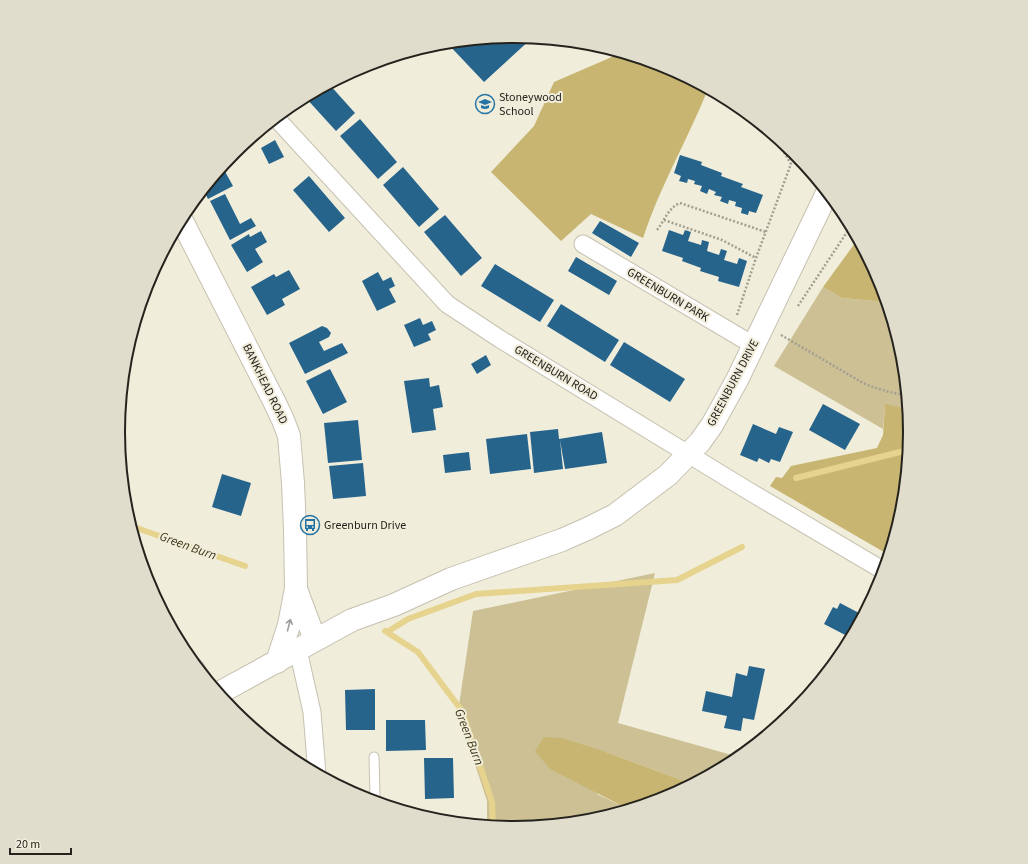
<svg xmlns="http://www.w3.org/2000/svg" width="1028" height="864" font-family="'Source Sans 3',sans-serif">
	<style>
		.green { fill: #ccc094 }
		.forest { fill: #c7b571 }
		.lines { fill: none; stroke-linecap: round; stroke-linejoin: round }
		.stream { stroke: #e5d38e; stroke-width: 6 }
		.building { fill: #26648c }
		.lane-casing { stroke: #c6c1b0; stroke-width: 11 }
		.street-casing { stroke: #c6c1b0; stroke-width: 19 }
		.secondary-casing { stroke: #c6c1b0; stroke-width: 24 }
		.path { stroke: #a29f92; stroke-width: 2.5; stroke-dasharray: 2 2; stroke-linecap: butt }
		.lane { stroke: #fff; stroke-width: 9 }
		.street { stroke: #fff; stroke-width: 17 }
		.secondary { stroke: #fff; stroke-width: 22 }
		.oneway { stroke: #9d9c99 }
		.labels { text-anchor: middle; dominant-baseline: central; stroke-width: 4; stroke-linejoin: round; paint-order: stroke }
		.poi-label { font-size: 12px; fill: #25231d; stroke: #f1eddb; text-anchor: start }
		.street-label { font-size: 12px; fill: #25231d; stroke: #f1eddb }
		.water-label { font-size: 13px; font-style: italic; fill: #3d3516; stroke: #f1eddb }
		.rim { fill: none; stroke: #25231d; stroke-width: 2 }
	</style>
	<rect width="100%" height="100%" fill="#f1eddb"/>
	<!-- green -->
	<path class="green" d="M823,287l19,11 44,4 16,53 6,54 -23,-4 -2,24 -109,-63z
		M655,573l-37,150 121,34 -5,4 -42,23 -86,-32 -9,42 31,15 -37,11 -77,8 -27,-3v-24l-29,-89 15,-101z"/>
	<!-- forest -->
	<path class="forest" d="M621,53l45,13 42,23c-20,50 -48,97 -65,149l-52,-24 -30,27 -70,-69 43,-46 20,-44z
		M858,239l22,42 6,21 -44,-4 -19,-11z
		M885,404l23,5 2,23 -8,77 -13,46 -119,-69 6,-9 6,1 9,-12 86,-18 6,-13z
		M544,737l18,1 44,14 86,32 -27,14 -37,11 -78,-40 -15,-18z"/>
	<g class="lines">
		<!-- stream -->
		<path class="stream" d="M796,478l112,-28
			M131,526l114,40
			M385,631l33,21 44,59 30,91 1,24
			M387,632l21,-13 68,-25 201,-14 65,-33"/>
	</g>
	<!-- building -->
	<path class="building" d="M514,36l18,2 -48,44 -37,-39z
		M329,84l26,29 -19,18 -31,-34z
		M360,119l37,43 -19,17 -38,-43z
		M275,140l9,17 -15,7 -8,-16z
		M680,155l22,7 -1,3 21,8 -1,3 22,8 -2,3 22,8 -7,18 -7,-2 -1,4 -7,-2 1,-5 -7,-2 1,-4 -7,-2 -1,4 -8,-3 2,-4 -8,-2 2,-3 -7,-3 -2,5 -7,-3 2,-5 -8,-2 1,-3 -7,-2 -1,4 -8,-2 2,-5 -7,-3z
		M222,166l11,20 -25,13 -5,-10z
		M403,167l36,42 -20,18 -36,-42z
		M309,176l36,42 -16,14 -36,-42z
		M225,194l15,30 11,-6 5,8 -26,14 -20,-39z
		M445,215l37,43 -21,18 -37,-44z
		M600,221l39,22 -8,14 -39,-24z
		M669,230l14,5 2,-5 6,2 -3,9 13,4 1,-5 7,2 -2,9 12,4 2,-6 6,2 -3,9 13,4 2,-6 8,3 -8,26 -21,-6 1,-4 -19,-6 1,-3 -19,-7 1,-3 -21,-7z
		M261,231l6,11 -12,7 8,13 -16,10 -16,-27 18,-11 1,3z
		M576,257l41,24 -8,14 -41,-24z
		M495,264l59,36 -14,22 -59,-36z
		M289,270l11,19 -18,10 3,6 -18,10 -16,-28 23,-13 2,3z
		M378,272l5,9 8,-4 4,9 -6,3 7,13 -19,9 -15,-30z
		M561,304l58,36 -14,22 -58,-36z
		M420,318l3,7 9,-4 4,9 -8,4 3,6 -17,7 -10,-22z
		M322,326l5,2 4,5 -2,4 -10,5 5,9 18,-8 6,10 -43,21 -16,-31z
		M624,342l61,37 -15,23 -60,-37z
		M486,355l5,10 -14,9 -6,-10z
		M330,369l17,33 -24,12 -17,-33z
		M429,378l1,9 9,-2 4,22 -10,2 3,21 -24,3 -8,-52z
		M823,404l37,20 -15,26 -36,-20z
		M358,420l4,40 -34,3 -4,-40z
		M753,424l23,10 3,-7 14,5 -13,30 -9,-3 -2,4 -10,-5 -2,4 -17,-7z
		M558,429l1,10 43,-7 5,31 -42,6 -5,-29 3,29 -29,4 -4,-41z
		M527,434l4,35 -41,5 -4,-35z
		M469,452l2,18 -26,3 -2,-18z
		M363,463l3,33 -33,3 -4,-33z
		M222,474l29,9 -10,33 -29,-9z
		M840,603l19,10 1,-2 4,2 -13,25 -27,-14 9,-17 4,2z
		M749,666l16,3 -11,51 -11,-2 -2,13 -17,-3 3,-12 -25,-5 4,-20 26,6 4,-24 11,3z
		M375,689v41h-29l-1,-40z
		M386,720h39l1,30 -40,1z
		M266,733l6,10 -10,-8z
		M424,758h29l1,40 -29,1z
		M448,815v7l-11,-2 -14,-4z"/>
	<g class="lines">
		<defs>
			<path id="lane" d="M192,660l7,6 7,12
				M360,797h15l-1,-40"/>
			<path id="street" d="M276,118l171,186 53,35 247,151 137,81
				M583,244l170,101
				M298,650l14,62 5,62"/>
			<path id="secondary" d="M181,219l93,182 9,19 6,16 4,47 2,46 1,59 -7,37 -12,37
				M296,589l19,51
				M219,693l133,-73 42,-15 57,-26 111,-39 27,-12 26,-13 53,-40 32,-33 12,-17 25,-45 90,-187"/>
		</defs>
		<!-- lane casing -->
		<use href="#lane" class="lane-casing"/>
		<!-- street casing -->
		<use href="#street" class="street-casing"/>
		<!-- secondary casing -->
		<use href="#secondary" class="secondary-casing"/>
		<!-- path -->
		<path class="path" d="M664,220l58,20 34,18
			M657,230c8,-10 11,-22 23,-27l86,29
			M798,306l53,-80
			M737,315l19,-57 35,-94 -16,-27
			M781,335l82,48c14,6 28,10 43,12"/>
		<!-- lane -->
		<use href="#lane" class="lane"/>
		<!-- street -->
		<use href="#street" class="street"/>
		<!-- secondary -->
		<use href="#secondary" class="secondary"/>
	</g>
	<!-- one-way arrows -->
	<defs><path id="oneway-shaft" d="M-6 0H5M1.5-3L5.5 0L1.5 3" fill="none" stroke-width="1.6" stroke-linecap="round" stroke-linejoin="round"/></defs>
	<use class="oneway" href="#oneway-shaft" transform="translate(289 625) rotate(-76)"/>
	<!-- icons -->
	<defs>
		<symbol id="school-ring" viewBox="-11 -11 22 22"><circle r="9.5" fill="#f1eddb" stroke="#2474a5" stroke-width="1.5"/><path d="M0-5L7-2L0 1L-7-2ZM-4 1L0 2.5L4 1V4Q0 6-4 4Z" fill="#2474a5"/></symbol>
		<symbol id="bus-ring" viewBox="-11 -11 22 22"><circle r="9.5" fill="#f1eddb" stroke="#2474a5" stroke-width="1.5"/><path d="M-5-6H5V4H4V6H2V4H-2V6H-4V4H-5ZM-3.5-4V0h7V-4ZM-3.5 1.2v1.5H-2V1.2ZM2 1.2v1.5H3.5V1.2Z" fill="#2474a5"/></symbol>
	</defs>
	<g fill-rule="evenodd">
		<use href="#school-ring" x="474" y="93" width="22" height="22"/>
		<use href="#bus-ring" x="299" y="514" width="22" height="22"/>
	</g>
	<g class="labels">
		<!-- poi labels -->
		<g class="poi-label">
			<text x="499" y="97">Stoneywood<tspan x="499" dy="14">School</tspan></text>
			<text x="324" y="525">Greenburn Drive</text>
		</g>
		<!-- street labels -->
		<g class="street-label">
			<text transform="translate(668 295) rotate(31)">GREENBURN PARK</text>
			<text transform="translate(556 373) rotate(31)">GREENBURN ROAD</text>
			<text transform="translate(733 383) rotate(-62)">GREENBURN DRIVE</text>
			<text transform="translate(265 384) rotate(64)">BANKHEAD ROAD</text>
		</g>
		<!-- water labels -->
		<g class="water-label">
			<text transform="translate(188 546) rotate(20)">Green Burn</text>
			<text transform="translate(469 737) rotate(69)">Green Burn</text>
		</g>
	</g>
	<!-- crop -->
	<path d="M0 0H1028V864H0ZM125 432a389 389 0 1 1 778 0a389 389 0 1 1-778 0Z" fill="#e1ddcc" fill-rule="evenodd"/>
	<path class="rim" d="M125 432a389 389 0 1 1 778 0a389 389 0 1 1-778 0Z"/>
	<!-- scale -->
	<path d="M10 848v6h61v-6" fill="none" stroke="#25231d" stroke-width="2"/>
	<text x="16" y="848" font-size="12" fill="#25231d" stroke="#f1eddb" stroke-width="3" paint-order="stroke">20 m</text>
</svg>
